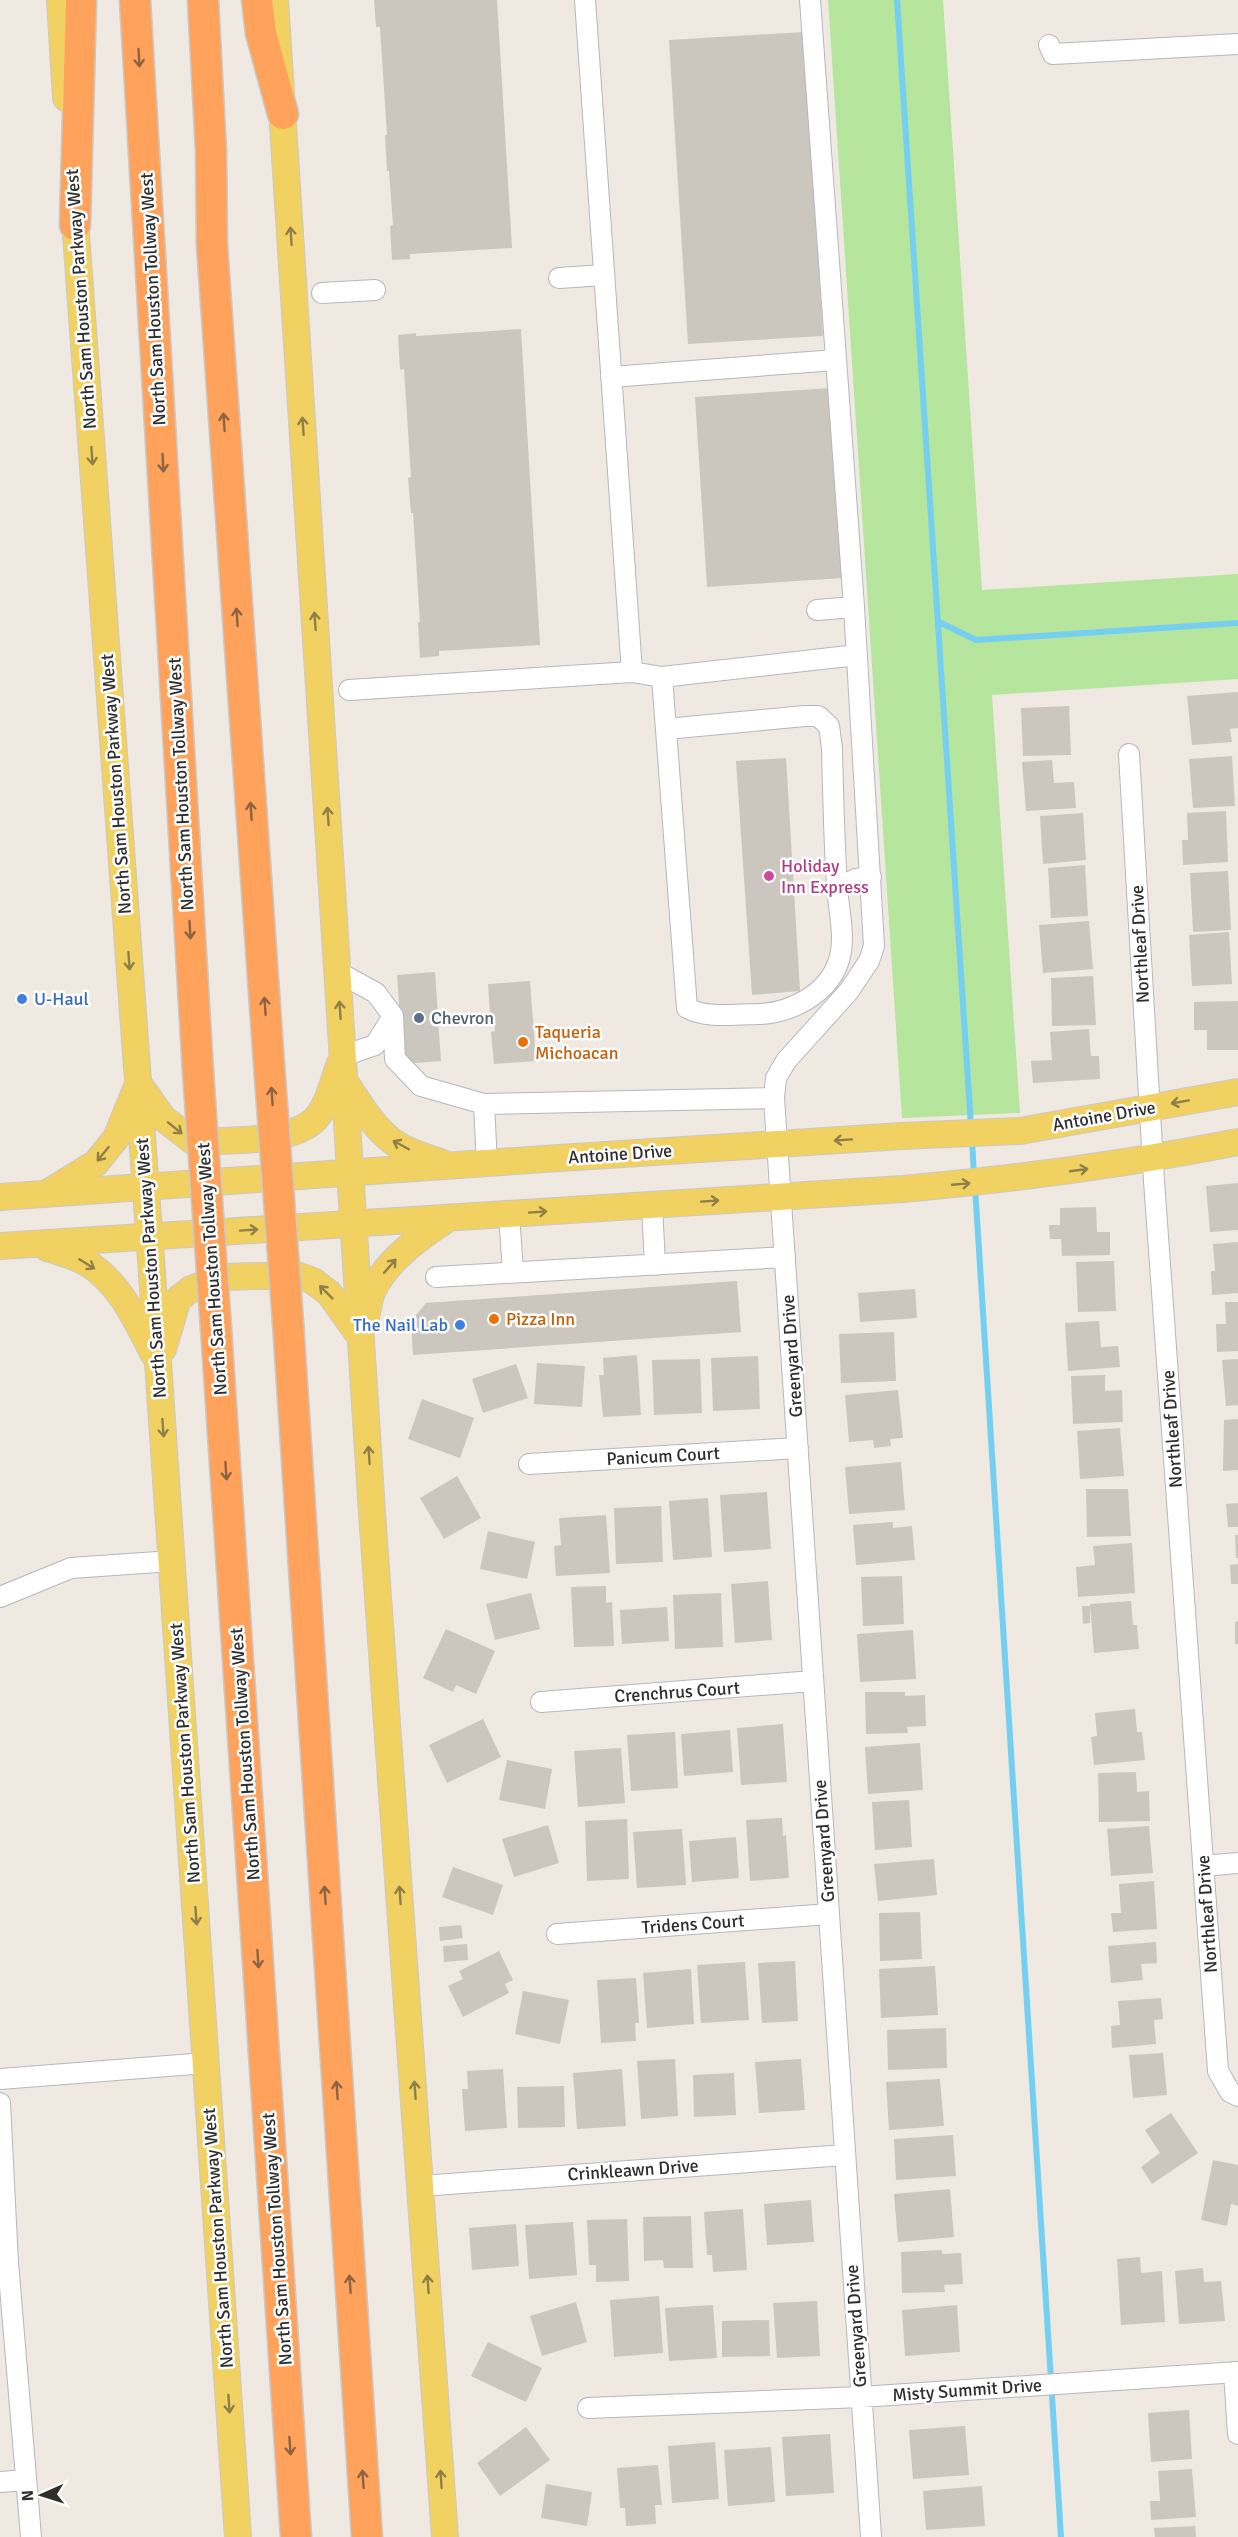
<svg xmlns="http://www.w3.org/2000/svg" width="1238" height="2537" font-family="Signika,sans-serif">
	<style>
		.green { fill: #b6e59e }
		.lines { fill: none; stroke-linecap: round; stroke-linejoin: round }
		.stream { stroke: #75cff0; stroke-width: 6 }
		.building { fill: #cbc7bf }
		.minor-casing { stroke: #b4b7c1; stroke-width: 22 }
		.major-casing { stroke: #c9c9c9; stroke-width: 28 }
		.highway-casing { stroke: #c9c9c9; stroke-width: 33 }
		.minor { stroke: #fff; stroke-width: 20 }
		.major { stroke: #f2d163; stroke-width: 26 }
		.highway { stroke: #ffa35c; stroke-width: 30 }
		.highway-bridge-casing { stroke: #c9c9c9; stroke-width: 33; stroke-linecap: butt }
		.highway-bridge { stroke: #ffa35c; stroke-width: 30 }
		.oneway { stroke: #8c6343 }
		.oneway2 { stroke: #908048 }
		.hotel-dot { fill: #d1479c; stroke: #fff; stroke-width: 2 }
		.shop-dot { fill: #3f7fe0; stroke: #fff; stroke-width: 2 }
		.service-dot { fill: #5c6f8a; stroke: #fff; stroke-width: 2 }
		.food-dot { fill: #e8710a; stroke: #fff; stroke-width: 2 }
		.labels { text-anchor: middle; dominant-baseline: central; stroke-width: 5; stroke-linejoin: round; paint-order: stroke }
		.street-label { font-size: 18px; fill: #2e2e2e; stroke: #fff }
		.hotel-label { font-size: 18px; fill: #b23c85; stroke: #fff; text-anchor: start }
		.shop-label { font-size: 18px; fill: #366cbe; stroke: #fff; text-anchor: start }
		.service-label { font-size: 18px; fill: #4e5e75; stroke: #fff; text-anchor: start }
		.food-label { font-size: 18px; fill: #c56008; stroke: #fff; text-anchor: start }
	</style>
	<rect width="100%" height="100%" fill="#efe9e1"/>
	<!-- green -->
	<path class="green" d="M828,0h115l39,590 256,-16v105l-246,16 28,418 -118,5z"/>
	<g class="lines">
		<!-- stream -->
		<path class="stream" d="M897,0l74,1126
			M939,622l37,18 262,-17
			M972,1139l2,38
			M975,1187l86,1350"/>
	</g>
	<!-- building -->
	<path class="building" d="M374,0h123l15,248 -102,6v5l-18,1 -2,-34 3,-1 -4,-54h-2l-2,-36h2l-7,-108h-4z
		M804,32l19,304 -135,8 -19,-304z
		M521,329l19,316 -101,6v5l-19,2 -2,-36h2l-7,-109h-2l-3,-35 3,-1 -7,-108 -4,1 -2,-35 18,-2v3z
		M831,388l12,190 -136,9 -12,-190z
		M1238,692v36l-8,1 2,13 -40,3 -5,-49z
		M1069,706l2,49 -48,1 -2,-48z
		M1232,756l3,50 -42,2 -4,-49z
		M786,758l14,233 -48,4 -16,-234z
		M1052,760l2,23 20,-1 2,26 -50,3 -4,-49z
		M1226,811l2,51 -45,3 -1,-25h6l-1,-27z
		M1083,813l3,47 -43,4 -3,-48z
		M1085,865l3,51 -37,2 -3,-50z
		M1228,871l3,59 -38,2 -3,-59z
		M1089,921l4,48 -50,4 -4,-48z
		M1229,932l3,52 -40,2 -3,-51z
		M435,972l6,89 -38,3 -6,-89z
		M1093,976l3,49 -44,1 -1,-48z
		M530,981l6,80 -42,3 -3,-32 4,-1 -2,-18h-3l-2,-29z
		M1238,1001v49h-31v-20h-13v-28z
		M1089,1029l2,27h8l1,23 -67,4 -2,-22 21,-1 -2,-28z
		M1238,1183v47l-28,2 -4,-46z
		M1096,1207l1,25h13v23l-48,1 -1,-17h-11l-1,-14h11v-17z
		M1238,1242v51l-26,2 -1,-24h4l-2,-27z
		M1114,1261l2,50 -38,1 -2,-50z
		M737,1281l4,51 -328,23 -2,-34 15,-18z
		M915,1289l2,29 -57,4 -2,-29z
		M1225,1302h13v49l-21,1 -1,-28h10z
		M1099,1321l2,26 17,-1 2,21 -52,4 -3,-48z
		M894,1332l2,49 -55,2 -2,-49z
		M637,1355l4,60 -38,2 -4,-42h5l-1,-17z
		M758,1356l2,53 -47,2 -2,-53z
		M700,1359l2,54 -48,2 -2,-55z
		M1238,1359v46l-12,1 -4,-46z
		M537,1363l48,3 -3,41 -48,-3z
		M516,1364l12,34 -45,15 -11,-34z
		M1105,1375v16l17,-1 1,32 -50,2 -2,-48z
		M898,1390l5,48 -13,1 1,7 -17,2 -1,-8 -24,2 -4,-47z
		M422,1399l52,19 -14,40 -52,-19z
		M1238,1419v51l-15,1 1,-51z
		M1120,1428l4,48 -44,3 -3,-48z
		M901,1462l4,48 -56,4 -4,-47z
		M457,1476l24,42 -37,21 -24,-41z
		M1086,1489h42l3,47 -44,1z
		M767,1492l4,57 -47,3 -4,-57z
		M708,1498l4,59 -39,3 -4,-59z
		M1238,1503v24h-10l-2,-23z
		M661,1506l2,56 -47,2 -2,-56z
		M606,1515l4,58 -54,3 -2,-30 7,-1 -2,-27z
		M893,1522v6l19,-2 3,34 -59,5 -3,-40z
		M488,1531l47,11 -8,37 -47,-10z
		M1235,1535h3v23h-2z
		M1132,1543l3,50 -57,4 -2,-30 19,-2 -2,-19z
		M1238,1564v20h-7l-1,-19z
		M902,1576l2,48 -41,2 -2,-49z
		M768,1581l4,59 -37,3 -4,-59z
		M606,1586v17l6,-1 2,44 -40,1 -3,-60z
		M531,1593l9,36 -45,11 -9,-36z
		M721,1593l2,54 -48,2 -2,-54z
		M1131,1601l2,24h4l2,24 -45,4 -4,-49z
		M1082,1606h8v17l-7,1z
		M667,1607l2,34 -47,3 -2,-34z
		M1238,1621v23h-3v-22z
		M446,1629l49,22 -19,43 -20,-9 -3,7 -30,-14z
		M913,1630l3,49 -56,3 -3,-48z
		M865,1692h40v4l20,-1 1,31 -19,1 1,6 -42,1z
		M1135,1709l2,23h5l3,28 -51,5 -3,-28 6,-1 -2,-23z
		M483,1719l18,38 -54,26 -18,-38z
		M783,1724l4,58 -46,3 -4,-57z
		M730,1730l3,42 -49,4 -3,-42z
		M675,1732l3,56 -47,3 -4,-56z
		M920,1743l3,47 -55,4 -3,-47z
		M621,1748l4,55 -47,4 -4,-56z
		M507,1760l45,9 -7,40 -46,-9z
		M1136,1772l1,20 12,-1 1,30 -51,1 -1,-49z
		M909,1800l3,47 -37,3 -3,-48z
		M782,1818l1,18 3,-1 3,43 -39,3 -4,-61z
		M627,1819l2,60 -42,2 -2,-60z
		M548,1825l11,38 -45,14 -12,-38z
		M1149,1826l4,47 -42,3 -4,-47z
		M682,1829l4,56 -49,3 -4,-56z
		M736,1837l3,41 -47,4 -3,-41z
		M934,1859l3,36 -59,6 -4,-37z
		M453,1867l50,18 -10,30 -51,-18z
		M1154,1881l3,48 -44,3 -2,-19h10l-2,-29z
		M920,1912l2,47 -42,2 -1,-48z
		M461,1925l2,13 -23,3 -1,-14z
		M1156,1942l1,21 -16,1 2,16 -32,3 -3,-37z
		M467,1944l1,16 -24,2 -1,-16z
		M499,1951l14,29 -8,4 4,9 -46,24 -15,-31 15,-7 -4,-8z
		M795,1961l3,60 -36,2 -4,-60z
		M745,1962l4,58 -48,3 -4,-58z
		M935,1966l3,49 -57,3 -2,-49z
		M691,1969l3,55 -47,4 -4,-55z
		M636,1978l3,45h-4l1,18 -35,2 -4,-63z
		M523,1991l46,9 -9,44 -45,-10z
		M1161,1998l2,21 -9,1 2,24 -44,4 -1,-22 9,-1 -2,-24z
		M946,2028l1,40 -59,2 -1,-40z
		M1163,2053l4,42 -34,3 -4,-43z
		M675,2059l3,57 -37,3 -4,-58z
		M801,2059l4,51 -46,3 -4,-51z
		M503,2069l4,59 -42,3 -3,-42h6l-1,-18z
		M622,2069l4,57 -49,3 -4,-56z
		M734,2073l2,42 -42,2 -1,-42z
		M940,2079l4,47 -55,4 -3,-48z
		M564,2086l1,41 -47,1 -1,-41z
		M1171,2113l27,40 -46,31 -11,-17 19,-14 -15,-23z
		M953,2135l3,41 -60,4 -2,-41z
		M1213,2160l25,5v41l-7,-2 -4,22 -26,-6z
		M950,2189l4,48 -56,5 -4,-48z
		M811,2200l3,42 -47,3 -3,-41z
		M743,2209l4,61 -34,2 -1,-17h-5l-3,-43z
		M691,2216l2,52h-29l-1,-8 -19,1 -1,-44z
		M627,2219l2,62 -33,1v-17h-7l-2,-45z
		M573,2222l4,53 -48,4 -4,-54z
		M516,2224l3,42 -47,4 -3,-42z
		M942,2250v4l19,-1 2,31 -19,1 1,7 -43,1 -1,-41z
		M1140,2257l1,16 21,-2 3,51 -44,3 -4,-66z
		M1203,2268l1,14 17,-1 4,40 -46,3 -4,-53z
		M659,2296l4,57 -49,4 -4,-57z
		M817,2301l3,55 -43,2 -4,-55z
		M576,2302l11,40 -45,14 -12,-40z
		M713,2305l4,53 -48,3 -4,-53z
		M957,2305l3,47 -55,4 -3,-46z
		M769,2320l1,36 -48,1v-36z
		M488,2342l54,26 -16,34 -55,-26z
		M1189,2410l3,49 -41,3 -3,-49z
		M965,2426l4,49 -56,4 -4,-49z
		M526,2427l24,33 -50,36 -23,-33z
		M830,2434l4,59 -48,3 -4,-59z
		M715,2442l4,57 -47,4 -4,-57z
		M771,2447l4,55 -47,4 -4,-56z
		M658,2465l4,40h-7l1,19 -30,2 -1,-18h-5l-3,-40z
		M1192,2469l4,48 -45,3 -1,-19h10l-2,-30z
		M546,2484l46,8 -5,34 -46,-8z
		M982,2486l3,40 -59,4 -3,-39z
		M1195,2526l1,11h-41l-1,-9z"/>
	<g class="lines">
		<defs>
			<path id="minor" d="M585,0l47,672
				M810,0l44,607 20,339 -5,15 -20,30 -63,70 -10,17 -2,20 97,1439
				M1049,45l4,9 185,-10
				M559,278l45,-3
				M322,293l53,-3
				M611,377l225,-17
				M817,610l37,-3
				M662,677l25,331c21,11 48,6 72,6 32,-1 68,-20 79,-51 9,-24 0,-53 -1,-78 -3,-45 -4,-91 -5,-137l-3,-22 -11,-10h-13l-139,13
				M349,690l283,-18 30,5 195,-22
				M1129,754l25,427 64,890 12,21 8,4
				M837,888l19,-9 15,-2
				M338,972l38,21 17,23 2,43 26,27 63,18 3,60
				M343,1056l32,-11 18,-29
				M484,1104l290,-6
				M652,1205l3,60
				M509,1214l4,58
				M436,1277l349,-20
				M529,1464l269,-16
				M0,1597l71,-29 101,-7
				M541,1702l272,-21
				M1203,1866l35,-3
				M557,1934l272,-20
				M0,2079l206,-16
				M0,2103l8,160 23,274
				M422,2186l423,-31
				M1234,2372l4,62
				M588,2408l273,-11 377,-25
				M0,2482l26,-2"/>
			<path id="major" d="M60,0l6,98
				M275,0l97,1513 73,1024
				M74,207l77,1052 87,1278
				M345,1082c14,20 27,44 47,59 14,11 34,16 51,22
				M138,1083l25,35 31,24c33,-2 93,1 118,-20 16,-13 21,-41 28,-59
				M49,1192l47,-29 20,-25 20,-49
				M0,1197l544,-38 358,-23 118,-5 218,-39
				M0,1246l903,-57c113,-10 224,-25 335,-47
				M47,1248c13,4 28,8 40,15 33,20 49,57 66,90
				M366,1318c2,-9 3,-20 7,-28 15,-31 48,-54 76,-72
				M163,1349l15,-50 13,-10 32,-12 74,-2 16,6 16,12 32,45"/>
			<path id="highway" d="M135,0l63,1072
				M203,0l8,151 1,94 57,819
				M257,0l4,33 22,81
				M75,225l6,-225
				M288,1322l79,1215
				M216,1328l80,1209"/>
		</defs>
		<!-- minor casing -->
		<use href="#minor" class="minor-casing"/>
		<!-- major casing -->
		<use href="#major" class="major-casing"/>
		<!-- highway casing -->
		<use href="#highway" class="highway-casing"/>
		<!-- minor -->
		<use href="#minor" class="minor"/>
		<!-- major -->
		<use href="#major" class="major"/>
		<!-- highway -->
		<use href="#highway" class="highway"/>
		<defs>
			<path id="highway-bridge" d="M269,1064l19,258
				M198,1072l18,256"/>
		</defs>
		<!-- highway-bridge casing -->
		<use href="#highway-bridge" class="highway-bridge-casing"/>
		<!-- highway-bridge -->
		<use href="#highway-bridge" class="highway-bridge"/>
	</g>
	<!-- one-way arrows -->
	<defs><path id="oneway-shaft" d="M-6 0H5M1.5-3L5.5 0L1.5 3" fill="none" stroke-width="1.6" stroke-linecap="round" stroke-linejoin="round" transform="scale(1.5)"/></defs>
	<g class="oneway">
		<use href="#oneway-shaft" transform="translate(139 58) rotate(87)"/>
		<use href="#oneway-shaft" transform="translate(224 422) rotate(-94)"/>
		<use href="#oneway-shaft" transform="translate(163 463) rotate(87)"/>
		<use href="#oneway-shaft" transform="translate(237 617) rotate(-94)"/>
		<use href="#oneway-shaft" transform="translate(251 811) rotate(-94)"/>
		<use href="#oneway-shaft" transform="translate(190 930) rotate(87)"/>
		<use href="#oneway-shaft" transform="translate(265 1006) rotate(-94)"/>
		<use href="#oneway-shaft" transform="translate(272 1096) rotate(-94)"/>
		<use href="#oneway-shaft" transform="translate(226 1471) rotate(86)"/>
		<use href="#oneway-shaft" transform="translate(325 1895) rotate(-94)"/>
		<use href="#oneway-shaft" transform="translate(258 1959) rotate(86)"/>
		<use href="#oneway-shaft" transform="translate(337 2090) rotate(-94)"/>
		<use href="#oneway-shaft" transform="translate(350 2284) rotate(-94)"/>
		<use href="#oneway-shaft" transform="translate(290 2446) rotate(86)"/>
		<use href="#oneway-shaft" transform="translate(363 2479) rotate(-94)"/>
	</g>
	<g class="oneway2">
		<use href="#oneway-shaft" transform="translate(291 236) rotate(-94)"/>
		<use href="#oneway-shaft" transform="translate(303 426) rotate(-94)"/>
		<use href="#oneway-shaft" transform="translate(92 456) rotate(86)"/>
		<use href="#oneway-shaft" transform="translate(315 621) rotate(-94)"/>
		<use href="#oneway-shaft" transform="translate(328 816) rotate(-94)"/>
		<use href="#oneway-shaft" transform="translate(129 961) rotate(86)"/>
		<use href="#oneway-shaft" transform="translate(340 1010) rotate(-94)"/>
		<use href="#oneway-shaft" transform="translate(1180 1102) rotate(170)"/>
		<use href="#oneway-shaft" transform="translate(175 1128) rotate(39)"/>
		<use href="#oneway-shaft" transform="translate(843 1140) rotate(176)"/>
		<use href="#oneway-shaft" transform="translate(401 1145) rotate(-152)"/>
		<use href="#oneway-shaft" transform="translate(103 1154) rotate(129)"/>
		<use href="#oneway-shaft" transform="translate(1079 1170) rotate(-8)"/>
		<use href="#oneway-shaft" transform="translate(961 1184) rotate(-5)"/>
		<use href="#oneway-shaft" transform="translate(710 1201) rotate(-4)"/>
		<use href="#oneway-shaft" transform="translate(538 1212) rotate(-4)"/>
		<use href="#oneway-shaft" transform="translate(249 1230) rotate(-4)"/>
		<use href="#oneway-shaft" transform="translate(87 1264) rotate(32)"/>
		<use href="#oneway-shaft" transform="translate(390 1266) rotate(-49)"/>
		<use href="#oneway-shaft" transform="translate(326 1292) rotate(-135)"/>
		<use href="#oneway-shaft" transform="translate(163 1428) rotate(86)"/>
		<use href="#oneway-shaft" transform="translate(369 1455) rotate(-94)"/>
		<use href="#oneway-shaft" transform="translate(400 1895) rotate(-94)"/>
		<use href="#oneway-shaft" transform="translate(196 1916) rotate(86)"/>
		<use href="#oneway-shaft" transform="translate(415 2090) rotate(-94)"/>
		<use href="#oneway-shaft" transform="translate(428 2284) rotate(-94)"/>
		<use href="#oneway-shaft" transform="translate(229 2404) rotate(86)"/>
		<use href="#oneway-shaft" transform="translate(441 2479) rotate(-94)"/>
	</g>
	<!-- markers -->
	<circle class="hotel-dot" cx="769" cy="876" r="6"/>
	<g class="shop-dot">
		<circle cx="22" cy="999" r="6"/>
		<circle cx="460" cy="1325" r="6"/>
	</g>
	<circle class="service-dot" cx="419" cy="1018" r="6"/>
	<g class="food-dot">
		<circle cx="523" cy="1042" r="6"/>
		<circle cx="494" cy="1319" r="6"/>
	</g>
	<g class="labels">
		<!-- street labels -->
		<g class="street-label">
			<text transform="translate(81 299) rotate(-94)">North Sam Houston Parkway West</text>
			<text transform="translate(153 299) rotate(-93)">North Sam Houston Tollway West</text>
			<text transform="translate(116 784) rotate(-94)">North Sam Houston Parkway West</text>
			<text transform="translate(181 784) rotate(-93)">North Sam Houston Tollway West</text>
			<text transform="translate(1140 944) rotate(-93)">Northleaf Drive</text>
			<text transform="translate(1104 1116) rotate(-10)">Antoine Drive</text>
			<text transform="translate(620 1154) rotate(-4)">Antoine Drive</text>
			<text transform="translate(151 1268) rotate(-94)">North Sam Houston Parkway West</text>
			<text transform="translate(212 1269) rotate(-94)">North Sam Houston Tollway West</text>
			<text transform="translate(792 1356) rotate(-94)">Greenyard Drive</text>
			<text transform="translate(1172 1429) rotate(-94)">Northleaf Drive</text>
			<text transform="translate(663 1456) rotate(-3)">Panicum Court</text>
			<text transform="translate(677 1692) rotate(-4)">Crenchrus Court</text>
			<text transform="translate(185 1753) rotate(-94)">North Sam Houston Parkway West</text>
			<text transform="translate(245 1754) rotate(-94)">North Sam Houston Tollway West</text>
			<text transform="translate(824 1841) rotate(-94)">Greenyard Drive</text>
			<text transform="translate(1207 1914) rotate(-94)">Northleaf Drive</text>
			<text transform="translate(693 1924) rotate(-4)">Tridens Court</text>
			<text transform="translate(633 2170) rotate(-4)">Crinkleawn Drive</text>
			<text transform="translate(218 2238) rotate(-94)">North Sam Houston Parkway West</text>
			<text transform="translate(277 2239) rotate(-94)">North Sam Houston Tollway West</text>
			<text transform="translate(856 2326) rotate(-94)">Greenyard Drive</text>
			<text transform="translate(967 2390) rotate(-4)">Misty Summit Drive</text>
		</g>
		<!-- hotel labels -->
		<g class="hotel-label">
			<text x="781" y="866">Holiday<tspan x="781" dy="21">Inn Express</tspan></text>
		</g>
		<!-- shop labels -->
		<g class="shop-label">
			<text x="34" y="999">U-Haul</text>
			<text x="448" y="1325" text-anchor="end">The Nail Lab</text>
		</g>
		<!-- service labels -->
		<g class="service-label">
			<text x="431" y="1018">Chevron</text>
		</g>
		<!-- food labels -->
		<g class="food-label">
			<text x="535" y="1032">Taqueria<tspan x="535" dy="21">Michoacan</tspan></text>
			<text x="506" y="1319">Pizza Inn</text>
		</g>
	</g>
	<!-- north arrow -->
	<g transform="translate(42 2495) rotate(267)" stroke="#ffffff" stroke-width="4.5" paint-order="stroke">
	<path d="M0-4.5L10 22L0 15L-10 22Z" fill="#2e2e2e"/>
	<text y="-9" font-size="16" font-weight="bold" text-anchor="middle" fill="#2e2e2e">N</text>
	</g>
</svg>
